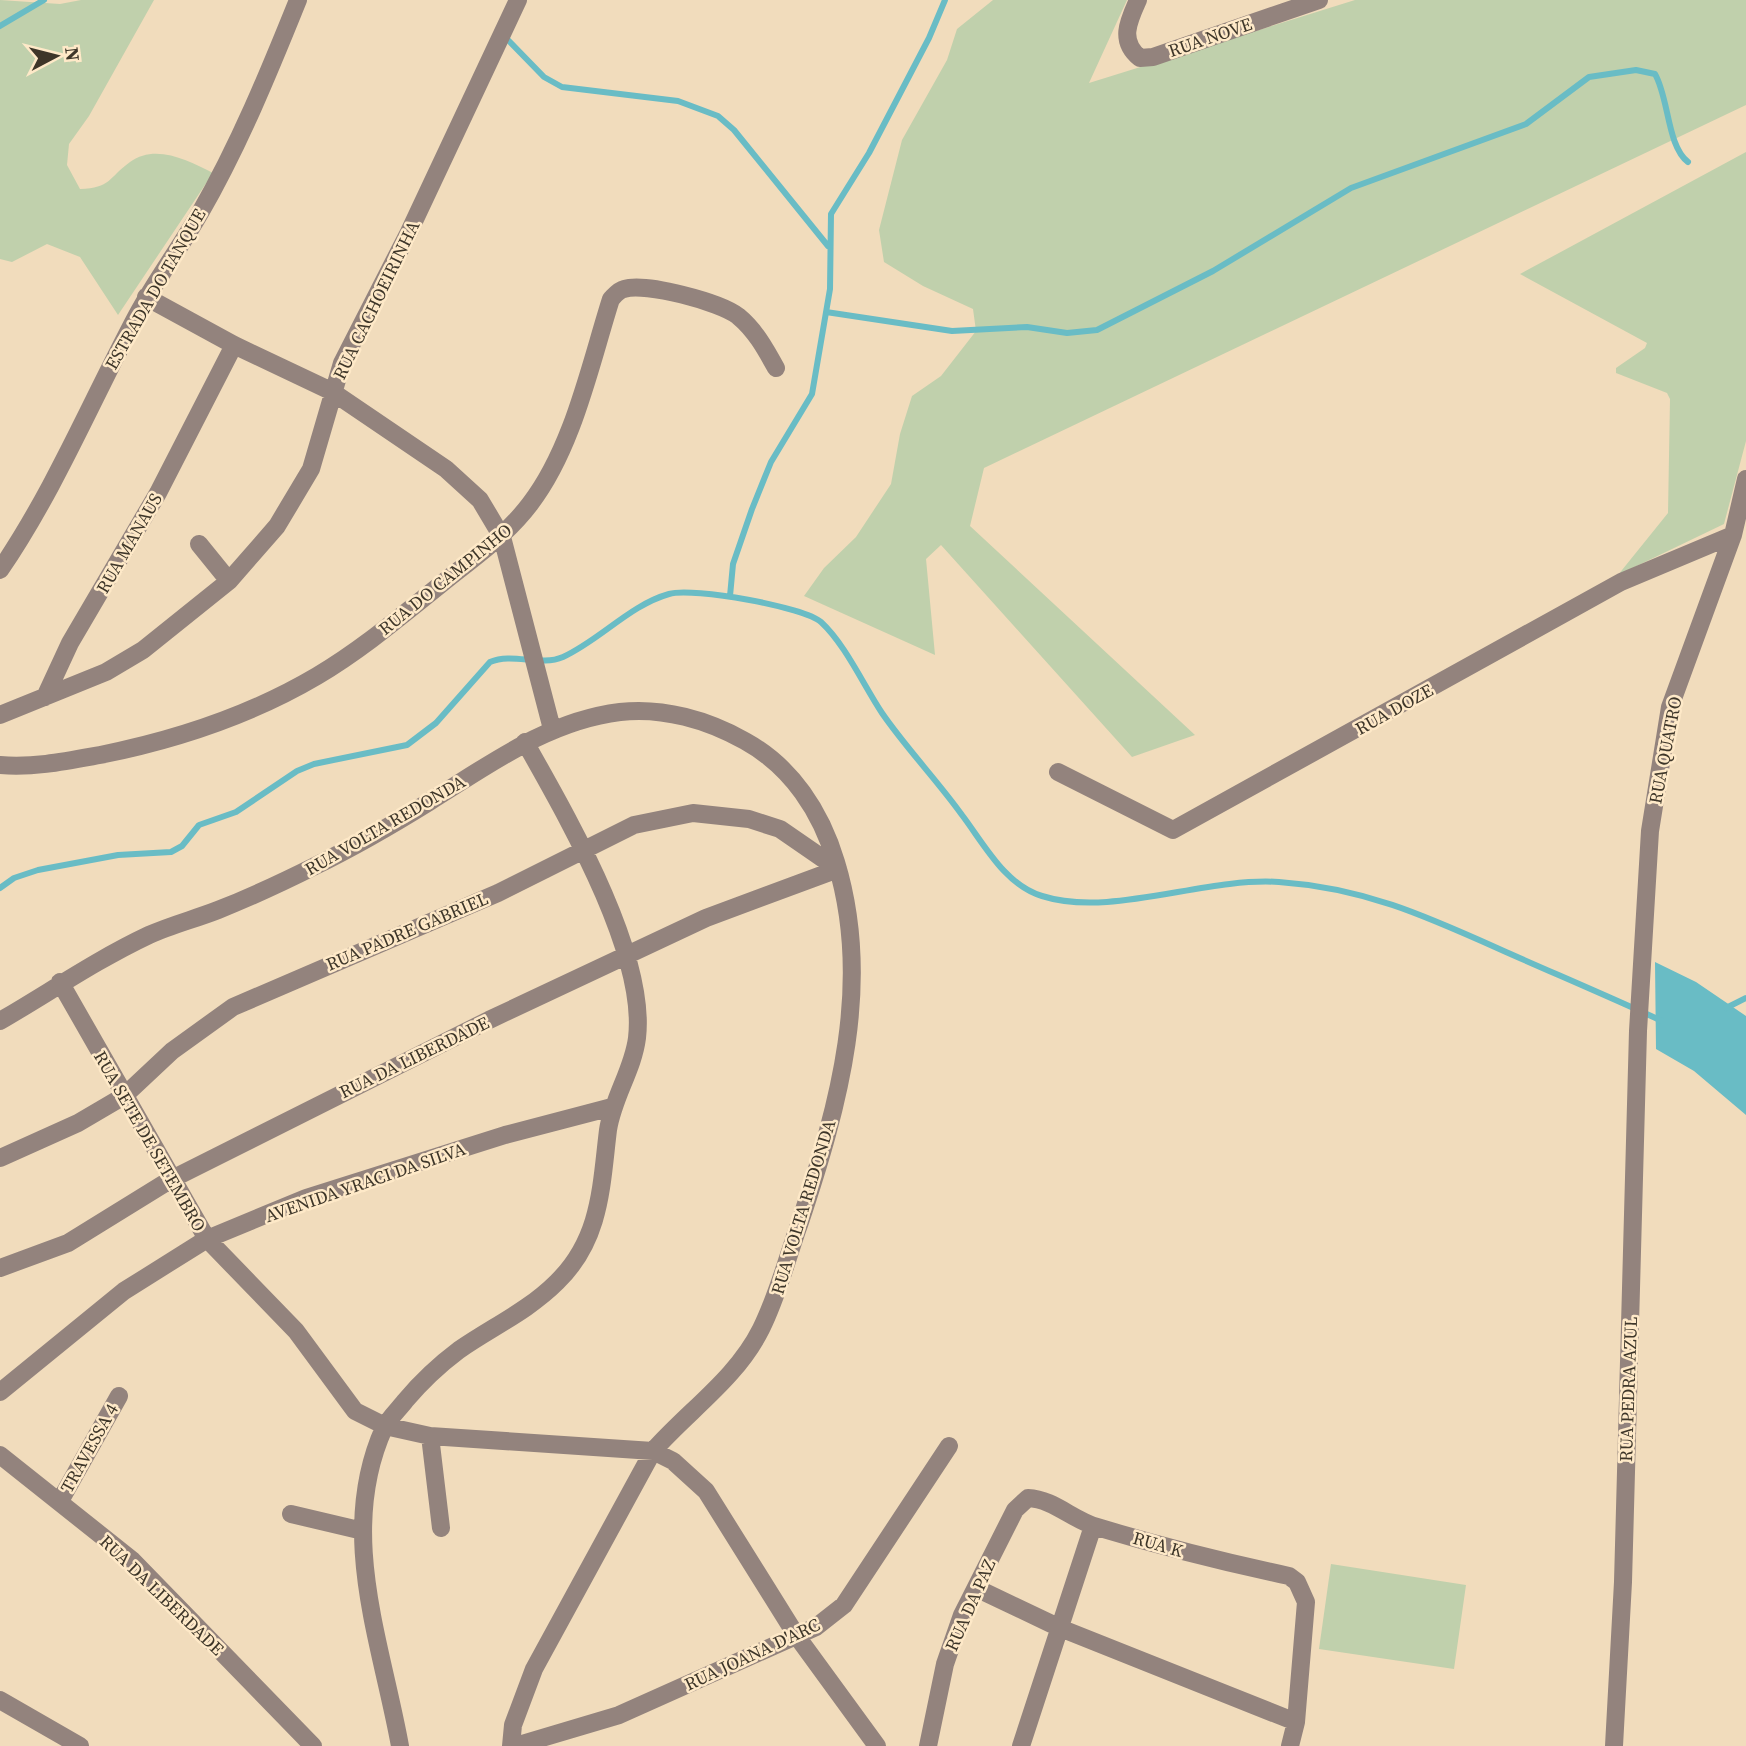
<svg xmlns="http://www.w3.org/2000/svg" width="1746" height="1746" font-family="'Source Serif 4',serif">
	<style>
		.green { fill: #c0d0ac }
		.water { fill: #69bcc5 }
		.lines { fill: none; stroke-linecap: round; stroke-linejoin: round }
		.stream { stroke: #69bcc5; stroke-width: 6 }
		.minor { stroke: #93837d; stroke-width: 18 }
		.labels { text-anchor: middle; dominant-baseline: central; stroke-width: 5; stroke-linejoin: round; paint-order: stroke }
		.street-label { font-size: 18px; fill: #3e3629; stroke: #fee9c8 }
	</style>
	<rect width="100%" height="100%" fill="#f1dcbc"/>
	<!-- green -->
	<path class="green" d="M0,0l60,4 21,-4h73l-65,116 -20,28 -2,21 13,24c31,-1 28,-11 50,-27 26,-19 59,-1 83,11l-95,142 -38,-58 -33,-13 -35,18 -12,-3z
		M993,0h134l-38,83 266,-83h391v105l-762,363 -14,58 225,209 -63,22 -191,-212 -15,14 9,96 -131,-59 20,-28 32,-31 35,-53 9,-50 12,-38 29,-20 35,-45 -3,-22 -50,-23 -39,-24 -5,-32 23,-90 45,-80 10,-31z
		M1746,152v289l-22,83 -106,51 50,-62 2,-114 -3,-6 -51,-20v-5l29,-20 2,-5 -127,-69z
		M1331,1564l135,21 -12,84 -135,-20z"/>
	<!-- water -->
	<path class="water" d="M1655,962l41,20 50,34v99l-52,-44 -38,-22z"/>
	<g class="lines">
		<!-- stream -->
		<path class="stream" d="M0,26l44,-26
			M509,41l35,36 18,10 116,14 40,15 16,14 94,116
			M826,312l126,19 75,-4 40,6 30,-3 116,-59 138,-83 175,-64 63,-47 47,-7 19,4c14,24 12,72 33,88
			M730,596l3,-32 19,-55 19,-47 41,-68 18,-105 1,-75 38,-61 60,-115 16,-38
			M0,888l14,-10 24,-8 80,-15 53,-3 11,-6 17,-21 37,-13 61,-41 17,-7 93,-19 29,-22 54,-61c23,-10 50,5 73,-5 37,-17 67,-52 106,-63 24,-7 136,13 152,28 24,22 43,64 61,91 24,35 55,67 80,102 22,29 43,70 80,81 69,22 162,-19 237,-14 87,6 149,35 227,70 52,23 104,45 156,69
			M1726,1008l20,-10"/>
		<!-- minor -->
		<path class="minor" d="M1138,0c-10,22 -19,41 2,58l13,-1 166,-57
			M146,297l88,48 97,46 115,78 34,31 22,37 50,192
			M199,544l30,37
			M0,570c53,-77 92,-170 136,-253 19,-36 44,-69 64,-104 39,-68 69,-141 98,-213
			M45,697l25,-54 88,-150 76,-148
			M0,715l106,-43 37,-22 86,-69 48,-55 34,-57 31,-106 67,-131 109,-232
			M0,765c33,3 67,-4 100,-10 75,-15 151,-40 217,-79 44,-26 83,-59 123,-91 32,-26 65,-48 90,-81 43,-56 60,-139 81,-205 4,-4 8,-9 13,-10 21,-7 96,13 114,27 17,14 27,32 38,52
			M1058,772l115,58 448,-248 112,-47
			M60,982l147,257 89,92 59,80 30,15 45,10 223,15 20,10 33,30 90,144 81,111
			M0,1021c50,-29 96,-61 149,-86 22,-10 46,-16 69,-25 33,-13 65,-28 97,-44 39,-19 77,-41 114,-64 60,-37 118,-81 191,-90 43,-5 88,8 125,29 47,26 76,71 91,121 37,121 3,243 -36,360 -13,36 -22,73 -39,107 -25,50 -72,81 -108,122l-119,218 -21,56 -2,21
			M0,1158l78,-35 46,-27 48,-45 61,-44 265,-114 136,-68 59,-12 56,6 31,10 58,40
			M0,1268l68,-25 102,-63 319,-160 217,-102 132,-49
			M0,1392l124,-101 83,-52 99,-41 199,-63 107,-28
			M430,1436l11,92
			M0,1455l132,105 181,186
			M60,1501l59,-105
			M291,1514l72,17
			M976,1588l84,40 236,94
			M0,1700l80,46
			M400,1746c-19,-105 -63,-214 -16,-318 5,-10 15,-19 21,-27 16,-19 34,-36 54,-51 33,-23 69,-39 98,-68 44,-43 44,-95 51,-152 5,-33 25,-60 29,-92 10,-85 -71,-223 -112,-296
			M515,1746l104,-31 197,-88 28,-22 105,-159
			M928,1746l17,-82 17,-49 53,-105 13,-12c25,1 45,22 69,29 63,19 127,35 192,49l8,6 9,20 -10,120 -6,24
			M1021,1746l72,-220
			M1614,1746l9,-164 15,-551 12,-200 20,-124 63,-172 13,-56"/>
	</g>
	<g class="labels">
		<!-- street labels -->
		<g class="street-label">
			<text transform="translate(1210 37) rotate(-19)">RUA NOVE</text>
			<text transform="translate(155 289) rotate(-60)">ESTRADA DO TANQUE</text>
			<text transform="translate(376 300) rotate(-64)">RUA CACHOEIRINHA</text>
			<text transform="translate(129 543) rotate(-60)">RUA MANAUS</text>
			<text transform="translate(445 579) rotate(-39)">RUA DO CAMPINHO</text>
			<text transform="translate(1394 709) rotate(-29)">RUA DOZE</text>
			<text transform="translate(1665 750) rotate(-79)">RUA QUATRO</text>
			<text transform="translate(385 825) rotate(-30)">RUA VOLTA REDONDA</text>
			<text transform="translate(407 931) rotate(-23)">RUA PADRE GABRIEL</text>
			<text transform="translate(414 1057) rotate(-26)">RUA DA LIBERDADE</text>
			<text transform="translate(150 1141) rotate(60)">RUA SETE DE SETEMBRO</text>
			<text transform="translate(365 1182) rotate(-19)">AVENIDA YRACI DA SILVA</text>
			<text transform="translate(803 1207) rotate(-73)">RUA VOLTA REDONDA</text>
			<text transform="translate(1628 1389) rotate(-88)">RUA PEDRA AZUL</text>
			<text transform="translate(89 1448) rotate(-61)">TRAVESSA 4</text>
			<text transform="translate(1158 1544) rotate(16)">RUA K</text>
			<text transform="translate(162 1595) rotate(44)">RUA DA LIBERDADE</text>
			<text transform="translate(970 1605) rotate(-66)">RUA DA PAZ</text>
			<text transform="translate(752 1654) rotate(-25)">RUA JOANA D'ARC</text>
		</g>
	</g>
	<!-- north arrow -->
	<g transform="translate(56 56) rotate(83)" stroke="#fee9c8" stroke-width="5" paint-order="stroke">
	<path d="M0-5L12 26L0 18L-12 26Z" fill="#3e3629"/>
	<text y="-10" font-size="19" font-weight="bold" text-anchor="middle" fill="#3e3629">N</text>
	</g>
</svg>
